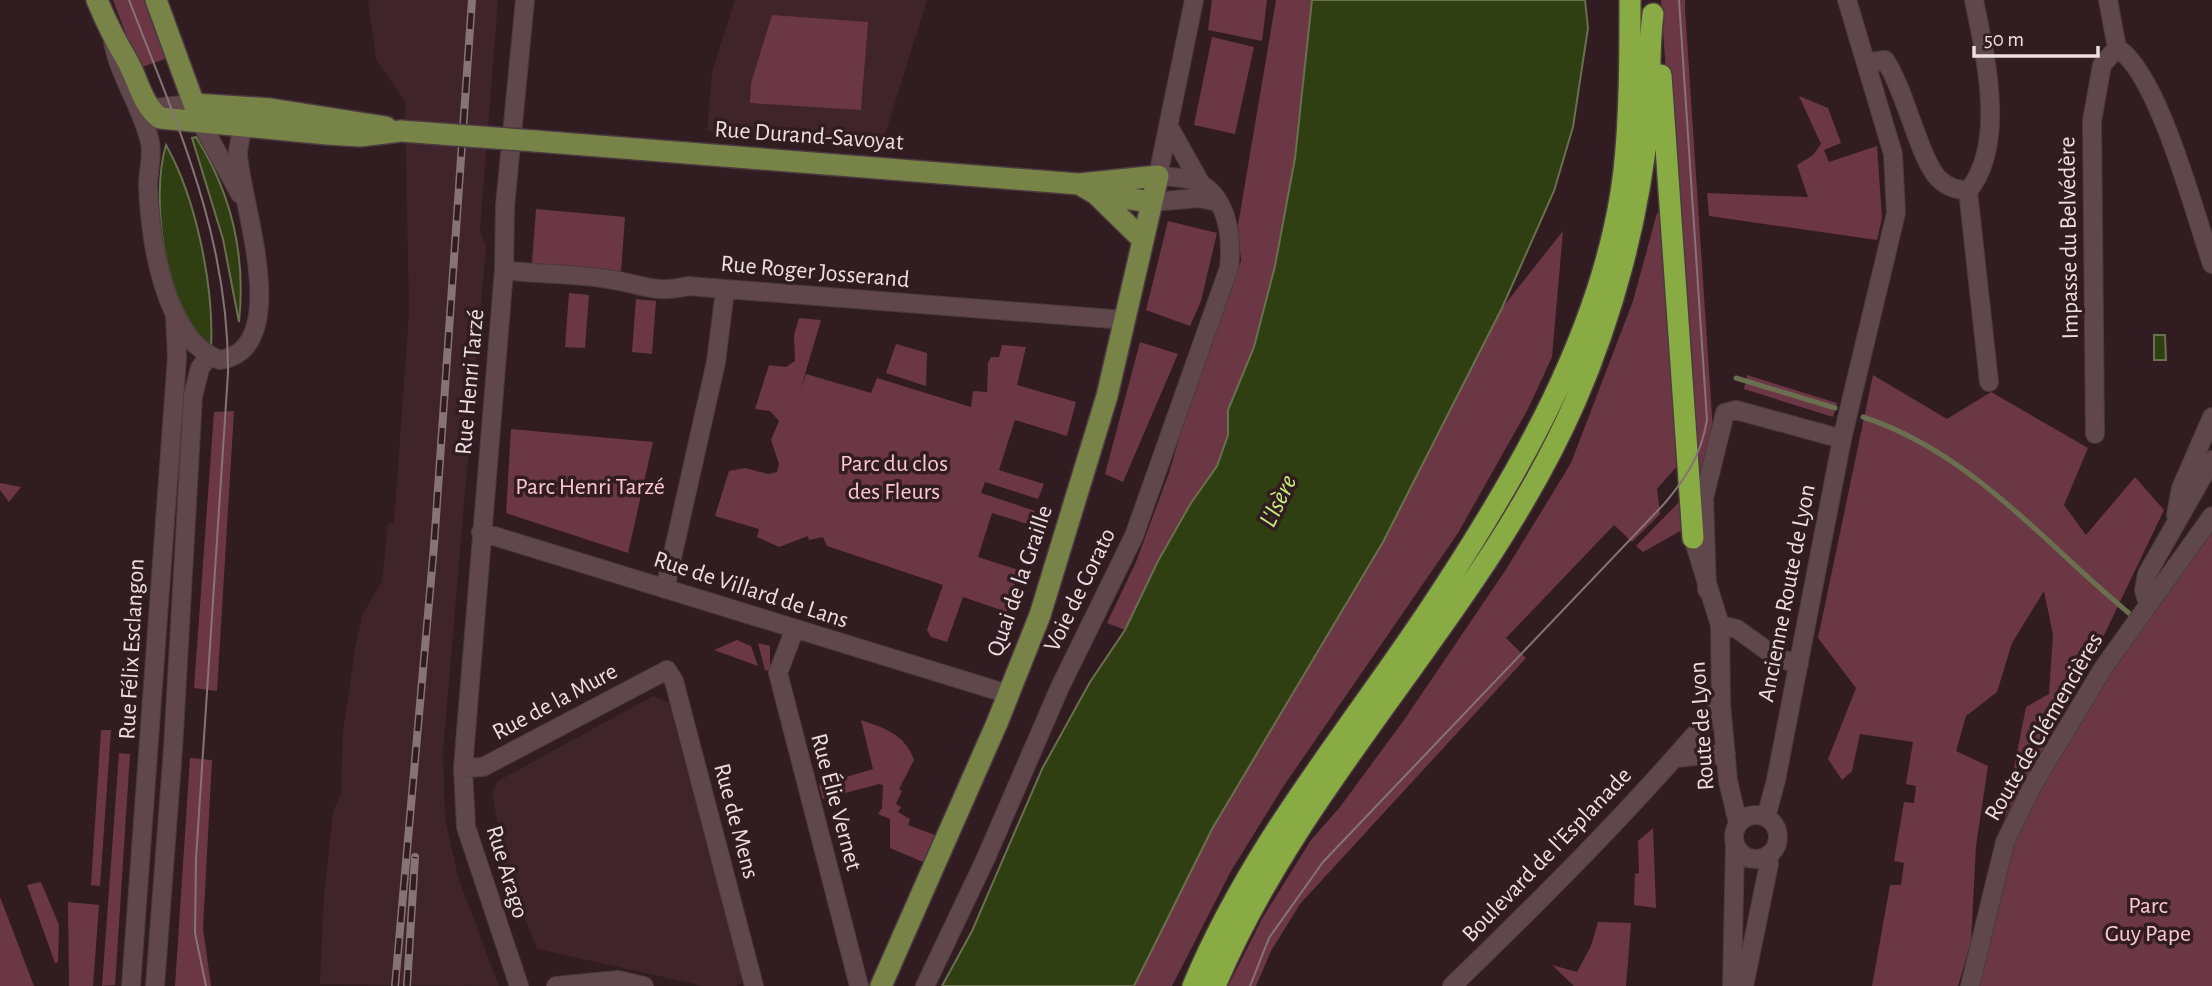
<svg xmlns="http://www.w3.org/2000/svg" width="2212" height="986" font-family="'Alegreya Sans',sans-serif">
	<style>
		.built { fill: #40242b }
		.green { fill: #6c3745 }
		.water { fill: #303f11; stroke: #696f4f; stroke-width: 2 }
		.lines { fill: none; stroke-linecap: round; stroke-linejoin: round }
		.stream { stroke: #696f4f; stroke-width: 5 }
		.minor-casing { stroke: #4b3a3e; stroke-width: 20 }
		.major-casing { stroke: #4b3a3e; stroke-width: 24 }
		.highway-casing { stroke: #4b3a3e; stroke-width: 24 }
		.minor { stroke: #5f474c; stroke-width: 18 }
		.major { stroke: #788347; stroke-width: 21 }
		.highway { stroke: #89ab43; stroke-width: 21 }
		.tram { stroke: #867378; stroke-width: 2 }
		.rail-casing { stroke: #867378; stroke-width: 8 }
		.rail { stroke: #311c21; stroke-width: 5; stroke-dasharray: 16; stroke-linecap: butt }
		.major-bridge-casing { stroke: #4b3a3e; stroke-width: 24; stroke-linecap: butt }
		.major-bridge { stroke: #788347; stroke-width: 21 }
		.labels { text-anchor: middle; dominant-baseline: central; stroke-width: 7; stroke-linejoin: round; paint-order: stroke }
		.street-label { font-size: 24px; fill: #eddee1; stroke: #311c21 }
		.park-label { font-size: 24px; fill: #fbc8d2; stroke: #311c21 }
		.water-label { font-size: 26px; font-style: italic; fill: #c5ed7b; stroke: #311c21 }
	</style>
	<rect width="100%" height="100%" fill="#311c21"/>
	<!-- built -->
	<path class="built" d="M368,0h130l-18,230 6,16 -43,506 2,66 13,59 41,109 -179,-2 4,-87 9,-85 8,-19 2,-61 12,-82 7,-35 20,-34 6,-58h6l15,-210 -4,-212 -29,-42z
		M735,0h192l-44,141 -176,-10 5,-59z
		M653,696l16,7 74,278 -6,5h-34l-166,-37 -31,-79 -14,-77 6,-12z"/>
	<!-- green -->
	<path class="green" d="M113,0h32l23,58 -29,10z
		M1212,0h55l-5,41 -54,-11z
		M1276,0h36l-17,158 -20,108 -21,81 -26,63v25l-11,31 -26,37 -33,58 -33,69 -18,-7 29,-61 33,-89 25,-86 47,-126 -3,-36z
		M1661,0h24v9l28,422 -7,32 -12,16z
		M772,15l96,7 -7,88 -111,-7 1,-20z
		M1212,37l42,10 -19,87 -41,-9z
		M1799,96l29,12 13,35 -17,7 5,12 48,-16 5,72 -5,22 -168,-24 -2,-23 101,4 -11,-32 16,-10 8,-11z
		M536,209l89,8 -4,54 -89,-8z
		M1665,212l13,253 -21,24 3,25 -28,28 -18,-17 -108,113 20,20 -226,246 -29,47 -15,35h-28l35,-69 48,-77 29,-33 64,-87 103,-152 64,-105 62,-162 24,-88z
		M1168,221l49,12 -16,68 -11,25 -44,-16z
		M1563,231l-11,126 -24,52 -70,124 -175,254 -52,84 -59,115h-38l78,-157 171,-287 119,-234z
		M569,293l20,2 -4,53 -20,-1z
		M636,299l20,2 -4,53 -20,-2z
		M799,318l22,2 -21,71 6,-17 65,19 6,-15 94,29 2,-16 14,1 1,-29 3,-6h8l3,-12 24,2 -9,38 59,17 -9,34 -52,-16 -16,50 45,14 -6,15 -53,-17 -4,11 54,18 -4,14 -39,-12 -14,44 41,13 -12,42 -44,-15 -16,45 -16,-5 -4,-7 16,-45 -116,-39 -4,-9 -14,3 -1,-4 -29,11 -22,-10 2,-8 -44,-13 14,-45 16,-3 23,6 9,-2 2,-8 -8,-24 8,-19 -9,-10 -15,-2 14,-44 17,2 9,-6 -1,-26z
		M1140,342l38,12 -55,128 -18,-8z
		M896,344l31,9 -1,33 -40,-13z
		M1747,375l90,28 -4,14 -89,-28z
		M1873,375l74,44 44,-27 97,56 -24,57 22,30 49,-58 29,33 -70,146 -90,163 22,-112 23,-13 4,-59 -9,-44 -32,52 -15,49 -31,24 -10,35 32,15 -12,80 -5,96 -13,44h-86l18,-101h11l3,-22 -10,-2 10,-59 10,1 2,-17 -10,-2 7,-42 -53,-8 -8,37 -10,9 -14,-21 28,-71 -38,-50z
		M234,411l-17,280 -23,-3 20,-276z
		M511,429l142,13 -25,111 -122,-40z
		M0,483l21,4 -12,15 -9,-12z
		M1682,499l2,30 -41,23 -7,-6z
		M2212,517v469h-243l36,-144 79,-144z
		M737,640l14,6 7,20 -44,-16z
		M758,643l12,3v25l-5,-1z
		M861,720c23,8 44,14 53,40l-15,29 3,2 -6,13 5,3 -3,5 12,7 -2,6 27,10 -12,27 -33,-14v-29l-12,-5 4,-6 1,-23 -4,-1 -56,15 -4,-14 54,-16z
		M101,730h10l-11,156 -9,-1z
		M119,753l11,1 -15,231 -13,1z
		M190,758l22,2 -9,168 8,58h-36z
		M1653,828l3,80 -22,-3 1,-31 4,-1 -1,-32z
		M41,882l18,43 -1,37 -3,1 -28,-78z
		M0,897l34,89h-34z
		M68,902l31,3 -6,81h-24z
		M1598,922l33,1 -5,63h-52l-22,-21 25,7 14,-26z"/>
	<!-- water -->
	<path class="water" d="M1312,0h273l3,28 -15,99 -19,64 -52,117 -119,234 -171,287 -78,157h-192l30,-55 70,-162 48,-87 35,-52 33,-69 33,-58 26,-37 11,-31v-25l26,-63 21,-81 20,-108z
		M196,137c36,57 50,118 43,185l-16,-83 -31,-101z
		M166,145c30,53 48,141 45,202 -47,-37 -61,-148 -45,-202z
		M2154,335h11l1,25h-12z"/>
	<g class="lines">
		<!-- stream -->
		<path class="stream" d="M1736,378l99,30
			M1863,417c111,36 186,132 273,202"/>
		<defs>
			<path id="minor" d="M2108,0l9,48c41,24 78,167 95,216
				M113,42c7,36 29,65 37,100 3,14 -2,29 -2,43 2,52 15,155 72,175 75,-12 20,-160 18,-206 0,-8 3,-18 5,-26
				M1866,63l19,-3c20,29 35,101 54,119 9,9 17,10 29,12 39,-47 17,-136 6,-191
				M144,120l18,-13 32,-3 7,19 39,71
				M1169,127l32,57
				M1968,191l21,191
				M1152,202l47,-4 19,4
				M504,270c36,5 73,3 109,10 31,5 42,14 75,6l437,34
				M2095,434l-3,-313 10,-56 15,-17
				M2176,515l5,-27 31,-71
				M481,532l527,162
				M1693,538l27,87 1,79 7,77 10,42
				M665,589l51,-227 9,-72
				M1707,590l-3,-92 21,-85 11,-3 106,29
				M2148,604l-4,-14 3,-16 65,-114
				M1720,625l17,4 40,29 22,6
				M794,631l-16,42 81,313
				M1676,758l50,-5
				M463,768l20,-1 184,-97 7,11 80,305
				M1734 837a22 22 0 1 1 44 0a22 22 0 1 1-44 0Z
				M1766,817l10,-37 66,-341 54,-226 -3,-59 -46,-154
				M131,986l46,-629 -2,-42
				M155,986l18,-237 20,-353 7,-28 9,-12
				M519,986l-53,-159 -3,-59 41,-498 1,-64 20,-206
				M556,986l62,-6 26,6
				M925,986l60,-126 75,-173 74,-151 95,-268c3,-29 0,-67 -28,-84 -12,-7 -29,-7 -43,-8l36,-176
				M1452,986c93,-90 186,-183 269,-282
				M1732,986l3,-141
				M1744,986l25,-122 -1,-9
				M1970,986l35,-144 29,-59 70,-116 108,-151"/>
			<path id="major" d="M97,0c9,22 18,40 30,60 11,19 15,45 33,58l167,16 33,2 41,-5
				M156,0l38,104 77,5 115,18
				M535,141l544,43 79,-8 -51,220 -67,219 -43,108 -116,263
				M1079,184l17,10 47,46
				M1096,194l56,8"/>
			<path id="highway" d="M1661,75l32,463
				M1193,986c60,-143 153,-251 238,-379 85,-128 175,-280 193,-436 6,-57 6,-114 6,-171
				M1215,986c89,-212 268,-374 360,-584 38,-87 64,-185 73,-279 3,-36 0,-73 5,-109"/>
		</defs>
		<!-- minor casing -->
		<use href="#minor" class="minor-casing"/>
		<!-- major casing -->
		<use href="#major" class="major-casing"/>
		<!-- highway casing -->
		<use href="#highway" class="highway-casing"/>
		<!-- minor -->
		<use href="#minor" class="minor"/>
		<!-- major -->
		<use href="#major" class="major"/>
		<!-- highway -->
		<use href="#highway" class="highway"/>
		<!-- tram -->
		<path class="tram" d="M129,0c48,125 100,236 99,373l-32,486 -1,74 11,53
			M1250,986l19,-48 54,-76 341,-358c23,-27 37,-49 43,-84l-28,-420"/>
		<defs>
			<path id="rail" d="M395,986l39,-440 38,-546
				M407,986l8,-129"/>
		</defs>
		<!-- rail casing -->
		<use href="#rail" class="rail-casing"/>
		<!-- rail -->
		<use href="#rail" class="rail"/>
		<defs>
			<path id="major-bridge" d="M401,131l134,10"/>
		</defs>
		<!-- major-bridge casing -->
		<use href="#major-bridge" class="major-bridge-casing"/>
		<!-- major-bridge -->
		<use href="#major-bridge" class="major-bridge"/>
	</g>
	<g class="labels">
		<!-- street labels -->
		<g class="street-label">
			<text transform="translate(809 136) rotate(4)">Rue Durand-Savoyat</text>
			<text transform="translate(2069 238) rotate(-91)">Impasse du Belvédère</text>
			<text transform="translate(815 272) rotate(5)">Rue Roger Josserand</text>
			<text transform="translate(470 382) rotate(-85)">Rue Henri Tarzé</text>
			<text transform="translate(1020 581) rotate(-71)">Quai de la Graille</text>
			<text transform="translate(751 590) rotate(18)">Rue de Villard de Lans</text>
			<text transform="translate(1080 590) rotate(-64)">Voie de Corato</text>
			<text transform="translate(1787 593) rotate(-79)">Ancienne Route de Lyon</text>
			<text transform="translate(132 649) rotate(-87)">Rue Félix Esclangon</text>
			<text transform="translate(555 702) rotate(-28)">Rue de la Mure</text>
			<text transform="translate(1702 726) rotate(-94)">Route de Lyon</text>
			<text transform="translate(2044 727) rotate(-60)">Route de Clémencières</text>
			<text transform="translate(836 802) rotate(75)">Rue Élie Vernet</text>
			<text transform="translate(736 821) rotate(75)">Rue de Mens</text>
			<text transform="translate(1547 855) rotate(-46)">Boulevard de l'Esplanade</text>
			<text transform="translate(507 872) rotate(73)">Rue Arago</text>
		</g>
		<!-- park labels -->
		<g class="park-label">
			<text x="894" y="464">Parc du clos<tspan x="894" dy="28">des Fleurs</tspan></text>
			<text x="590" y="487">Parc Henri Tarzé</text>
			<text x="2148" y="906">Parc<tspan x="2148" dy="28">Guy Pape</tspan></text>
		</g>
		<!-- water labels -->
		<g class="water-label">
			<text transform="translate(1278 501) rotate(-64)">L'Isère</text>
		</g>
	</g>
	<!-- scale -->
	<path d="M1974 46v10h124v-10" fill="none" stroke="#eddee1" stroke-width="3.5"/>
	<text x="1984" y="46" font-size="21" fill="#eddee1" stroke="#311c21" stroke-width="5" paint-order="stroke">50 m</text>
</svg>
